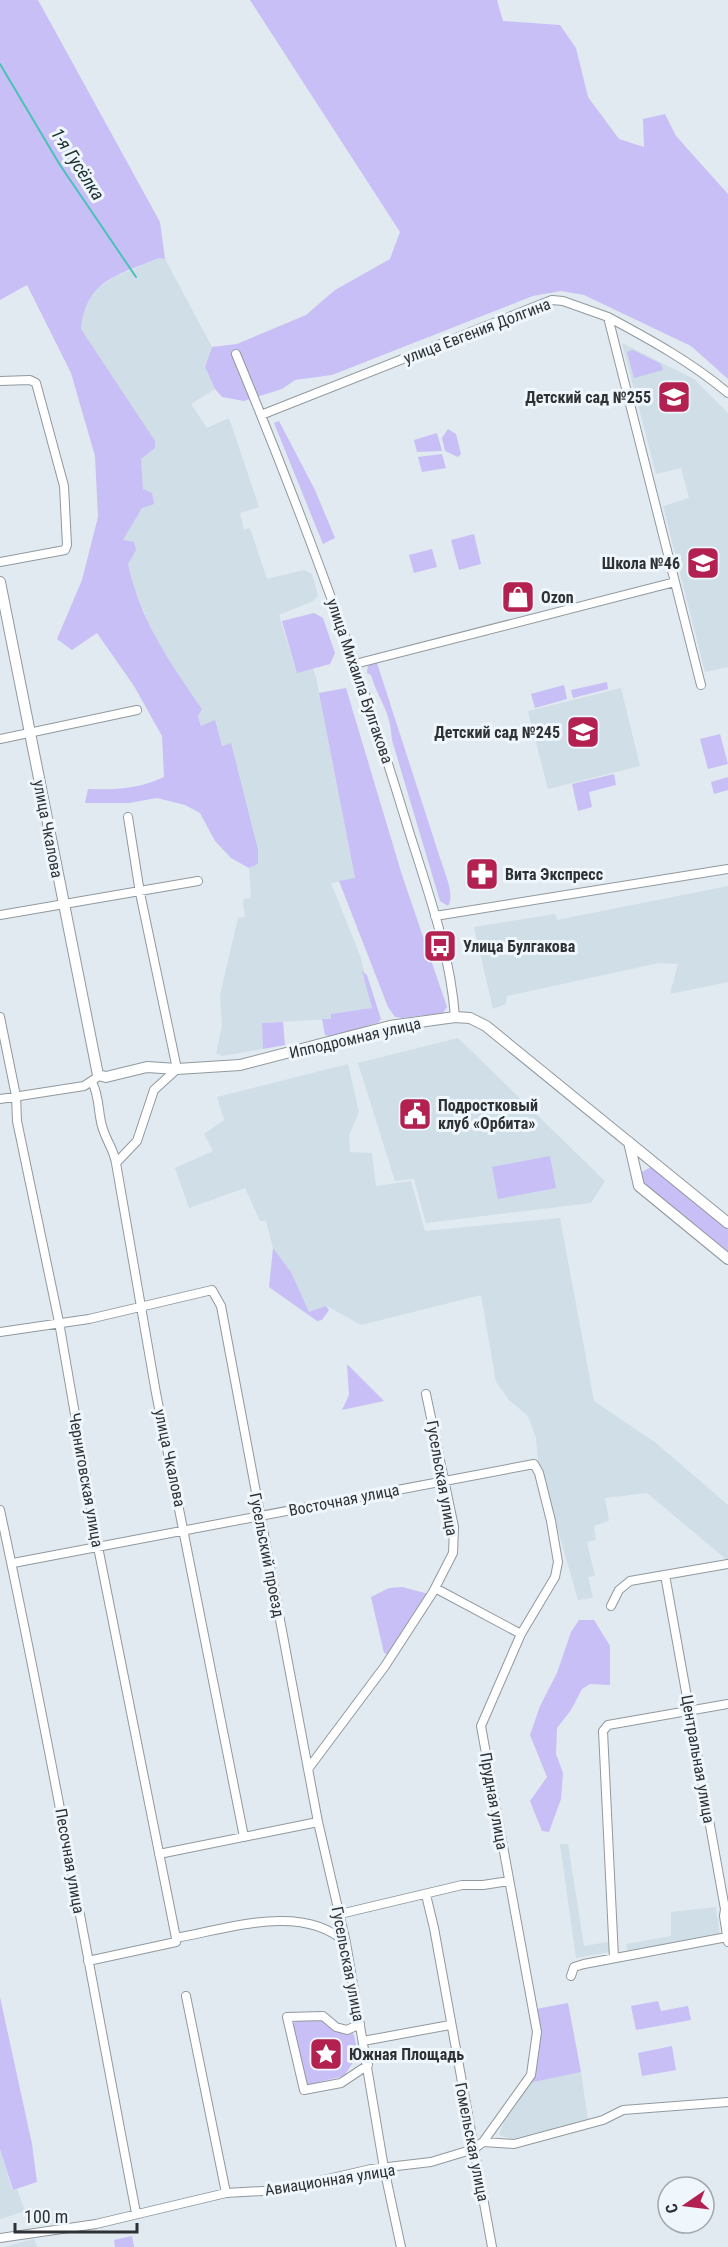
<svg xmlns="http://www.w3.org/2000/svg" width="728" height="2247" font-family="'Roboto Condensed',sans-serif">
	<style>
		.built { fill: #cfdee7 }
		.green { fill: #c7bff6 }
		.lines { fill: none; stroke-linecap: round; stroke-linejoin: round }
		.stream { stroke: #4cc1b7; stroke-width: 2 }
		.minor-casing { stroke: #91999e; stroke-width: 10 }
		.tertiary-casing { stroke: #91999e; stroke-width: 12 }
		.minor { stroke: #fff; stroke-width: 8 }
		.tertiary { stroke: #fff; stroke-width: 10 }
		.labels { text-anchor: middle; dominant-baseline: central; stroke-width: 6; stroke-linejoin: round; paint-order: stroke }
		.street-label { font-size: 16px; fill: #2f3234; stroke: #eff7fd }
		.poi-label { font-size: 16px; font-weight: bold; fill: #2f3234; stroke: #eff7fd; text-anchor: start }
		.water-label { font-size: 18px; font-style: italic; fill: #1b302e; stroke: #eff7fd }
	</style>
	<rect width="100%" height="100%" fill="#e1eaf0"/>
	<!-- built -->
	<path class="built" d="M160,258l5,1 47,88 -7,20 10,22 -24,15 16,24 22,-10 30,89 -19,6 4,17 6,-2 17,51 37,-9 8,4 6,22 -5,5 -34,14 18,58 16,-5 3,9 39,202 -24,4 30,75 11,51 -41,5v5l-69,4 1,26 -41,7 -6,-3 6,-27 -2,-31 18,-77 7,-1 -2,-14 1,-4 7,-1 -2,-30 9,-4 -28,-121 -8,3 -21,-20 -3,-10 3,-7 -42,-62 -26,-61 -10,-46 19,-33 -1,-48 14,-11 -74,-119 2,-21 10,-16 21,-15z
		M622,343l72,36 34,34v254l-23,5 -42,-166 26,-8 -8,-30 -25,6z
		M621,688l19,78 -92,23 -20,-78z
		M728,886v96l-58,12 8,-30 -19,-1 -152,33 -1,8 -13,5 -19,-82 81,-13 2,6z
		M458,1038l147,143 -14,22 -165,20 -12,-44 -19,2 -37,-118z
		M348,1064l11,48 -10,23 1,17 22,1 4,33 35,-5 14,50 135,-13 34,183 62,42 72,62v56l-81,-68 -42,5 4,23 -15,5 2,14 -9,2 8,34 -7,1 5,21 -15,2 -40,-140 -2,-22 -8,-22 -19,-16 -13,-18 -15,-87 -120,30 -34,-19 -18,7 -18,-41 -18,-24 -7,-27h-6l-15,-33 -56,20 -14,-40 38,-17 -9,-17 20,-14 -7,-23z
		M560,1844h8l16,102 24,-4 2,10 -34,6z
		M716,1907l4,30 -92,15 -2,-8 45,-8v-24z
		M581,2072l7,48 -76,19 -13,-4 7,-19 23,-33z
		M0,2149l12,41 5,-1 8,22 -25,8z
		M34,2239l3,8h-32l21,-6z"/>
	<!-- green -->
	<path class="green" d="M0,0h38l122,222 5,37 -6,-1c-40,17 -73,21 -78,71l74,112v7l-14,11 2,30 9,4 2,11 -12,4 -19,32 11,2 2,8 -8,14c12,56 42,99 74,145l-4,7 3,10 14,-6 7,26 9,-3 27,107v14l-9,4 -18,-10 -16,-17 -15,-28 -15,-8 -28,-7 -28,5h-44l3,-14c27,1 51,0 76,-12l-2,-41 -28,-50 -37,-53 -25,17 -15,-11 25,-59 16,-63 -3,-61 -24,-83 -44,-88 -27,15z
		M250,0h247l6,21 57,4 16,23 12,49 31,42 25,8 -1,-28 22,-5 11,22 52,58v185l-37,-33 -107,-51 -23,-4 -28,5 -201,79 -37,5 -13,9 -38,12 -22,-4 -7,-8 -10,-22 7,-20 25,-3 69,-29 29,-25 55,-31 10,-27z
		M633,350l28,14 2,6 -29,8 -7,-26z
		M279,421l36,69 20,48 -12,6 -49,-121z
		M448,429l8,5 5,20 -3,3 -13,-6 -3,-13z
		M437,433l5,18 -25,1 -3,-12z
		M442,454l4,14 -24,4 -4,-15z
		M474,534l7,30 -22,6 -8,-30z
		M432,549l5,18 -23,6 -5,-18z
		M314,613l9,5 12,35 -5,11 -33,9 -15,-52z
		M373,662l4,1 64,198c4,13 14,34 7,45l-8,-5 -48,-161c-2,-32 -13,-38 -21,-65l-4,-2 1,-9z
		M607,682l1,7 -35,9 -2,-8z
		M564,685l3,14 -32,9 -4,-14z
		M346,688l56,187 45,132 -4,6 -41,5 -7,-1 -7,-10 -49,-126 16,-3 -36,-185z
		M720,734l8,30 -20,5 -8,-30z
		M614,774l2,11 -27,7 3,15 -14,4 -6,-27z
		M728,777v13l-14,4 -3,-12z
		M362,971l5,4 14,44 -2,3 -45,15 -9,-2 -3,-16h9v-5l41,-6z
		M283,1022l2,23 -22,4 -1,-26z
		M550,1156l6,32 -58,11 -6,-32z
		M651,1167l77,63v22l-86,-70 -2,-9z
		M273,1248l18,24 18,40 17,-6 3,4 -7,10 -5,1 -48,-34z
		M347,1364l37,37 -42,9 7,-15z
		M402,1587l27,7 -42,60 -3,-1 -13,-56 18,-9z
		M579,1620h15l16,26v39l-20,-1 -8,5 -11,21 -14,18 -1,26 7,19 -2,26 -12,33 -7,-1 -12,-30 17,-24 -17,-42 10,-29 17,-33 14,-41z
		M0,1997l32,147 5,38 -24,8 -13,-41z
		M658,2001l3,10 27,-5 3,14 -55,10 -5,-24z
		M568,2003l13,69 -52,11 7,-74z
		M322,2020l28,9 4,6 4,20 -14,21 -37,9 -3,-2 -12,-59 5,-3z
		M672,2046l4,24 -34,6 -4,-23z
		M132,2236l2,11h-19l-1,-7z"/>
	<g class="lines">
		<!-- stream -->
		<path class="stream" d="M0,64l60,101 76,112"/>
		<defs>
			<path id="minor" d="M608,317c43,23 83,45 120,76
				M236,354c63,152 120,304 168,461 20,66 46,133 51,202
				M0,381l30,-1 6,3 28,103 3,59 -2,5 -65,12
				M261,415l291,-115 11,1 45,16 93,368
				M355,664l320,-82
				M0,739l137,-29
				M0,915l198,-34
				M435,916l293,-47
				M0,1017l16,79 1,25 42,201 39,225 78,391v4l-88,19
				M92,1082c9,17 5,34 12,50 4,11 10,19 12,31l40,230 88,444
				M0,1099l84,-13 12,-8
				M116,1163l21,-22 17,-51 23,-21 -37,-176 -12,-76
				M0,1332l89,-13 123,-29 9,16 97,516 28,121 38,225 17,79
				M0,1510c50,233 91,468 136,703
				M13,1563l521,-99 5,9 12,48 7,41 -3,15 -34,57 -40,92 56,306 -6,43 -48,67
				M665,1575l60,334 -1,7 4,26
				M435,1588l86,46
				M611,1606l8,-16 11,-9 98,-17
				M308,1769l77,-103 48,-74 20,-39 1,-26 -28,-133
				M159,1854l159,-32
				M426,1895l8,33 58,319
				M340,1914l122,-29h21l26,-4
				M176,1938c51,-9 127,-36 170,5
				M614,1958l-11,-227 5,-6 120,-21
				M571,1976l3,-9 10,-3 143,-27
				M186,1996l40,197
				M360,2024l-13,6 -11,-3 -13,-11 -36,1 17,73 37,-7 27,-18
				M363,2041l87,-16
				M0,2238l96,-14 130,-31 54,-3 91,-21 60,-7 43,-13 9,-7 31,2 89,-24 20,-10 105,-8"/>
			<path id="tertiary" d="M0,582l98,493 8,2 41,-10 30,2 63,-4 150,-39 65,-9 15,1 16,8 242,197
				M629,1142l10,44 89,73"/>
		</defs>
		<!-- minor casing -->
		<use href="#minor" class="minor-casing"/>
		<!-- tertiary casing -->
		<use href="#tertiary" class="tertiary-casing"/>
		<!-- minor -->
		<use href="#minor" class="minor"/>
		<!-- tertiary -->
		<use href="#tertiary" class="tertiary"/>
	</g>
	<!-- icons -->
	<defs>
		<symbol id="school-square" viewBox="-11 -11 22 22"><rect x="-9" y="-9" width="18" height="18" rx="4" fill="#b2214f" stroke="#eff7fd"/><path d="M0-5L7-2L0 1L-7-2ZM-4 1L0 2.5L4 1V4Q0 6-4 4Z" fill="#fff"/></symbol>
		<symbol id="shop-square" viewBox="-11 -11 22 22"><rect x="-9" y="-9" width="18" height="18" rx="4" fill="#b2214f" stroke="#eff7fd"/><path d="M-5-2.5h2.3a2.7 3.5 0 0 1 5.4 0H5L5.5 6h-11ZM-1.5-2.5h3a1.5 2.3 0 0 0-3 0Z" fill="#fff"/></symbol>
		<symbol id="pharmacy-square" viewBox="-11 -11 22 22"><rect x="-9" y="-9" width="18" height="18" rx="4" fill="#b2214f" stroke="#eff7fd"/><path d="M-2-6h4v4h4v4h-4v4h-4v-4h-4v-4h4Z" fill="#fff"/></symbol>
		<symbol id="bus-square" viewBox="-11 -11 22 22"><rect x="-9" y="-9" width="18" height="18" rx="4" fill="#b2214f" stroke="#eff7fd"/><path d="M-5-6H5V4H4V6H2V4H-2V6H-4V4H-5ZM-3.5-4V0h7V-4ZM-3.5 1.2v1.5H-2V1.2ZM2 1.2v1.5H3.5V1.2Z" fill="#fff"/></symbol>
		<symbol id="civic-square" viewBox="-11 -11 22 22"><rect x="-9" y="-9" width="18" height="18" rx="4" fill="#b2214f" stroke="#eff7fd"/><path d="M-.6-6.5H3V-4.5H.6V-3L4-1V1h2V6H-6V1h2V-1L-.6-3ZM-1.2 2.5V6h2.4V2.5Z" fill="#fff"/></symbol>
		<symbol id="sight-square" viewBox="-11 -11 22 22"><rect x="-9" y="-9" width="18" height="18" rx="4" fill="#b2214f" stroke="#eff7fd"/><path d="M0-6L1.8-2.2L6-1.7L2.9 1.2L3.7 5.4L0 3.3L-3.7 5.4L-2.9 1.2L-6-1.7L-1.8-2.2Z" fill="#fff"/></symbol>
	</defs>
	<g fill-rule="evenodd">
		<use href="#school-square" x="655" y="378" width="38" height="38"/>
		<use href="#school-square" x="684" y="544" width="38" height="38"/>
		<use href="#shop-square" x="499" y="578" width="38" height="38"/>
		<use href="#school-square" x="564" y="713" width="38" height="38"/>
		<use href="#pharmacy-square" x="463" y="855" width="38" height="38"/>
		<use href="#bus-square" x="421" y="927" width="38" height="38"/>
		<use href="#civic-square" x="396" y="1095" width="38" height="38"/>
		<use href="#sight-square" x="307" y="2035" width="38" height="38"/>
	</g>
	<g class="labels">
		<!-- street labels -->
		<g class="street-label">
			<text transform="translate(477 331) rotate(-21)">улица Евгения Долгина</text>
			<text transform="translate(360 681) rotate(71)">улица Михаила Булгакова</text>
			<text transform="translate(48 829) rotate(79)">улица Чкалова</text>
			<text transform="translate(355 1038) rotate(-13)">Ипподромная улица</text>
			<text transform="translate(170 1458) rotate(78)">улица Чкалова</text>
			<text transform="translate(442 1478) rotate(80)">Гусельская улица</text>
			<text transform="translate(86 1480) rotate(80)">Черниговская улица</text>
			<text transform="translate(344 1500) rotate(-11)">Восточная улица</text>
			<text transform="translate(267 1555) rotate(79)">Гусельский проезд</text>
			<text transform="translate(698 1759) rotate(80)">Центральная улица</text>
			<text transform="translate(494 1801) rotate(80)">Прудная улица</text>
			<text transform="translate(70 1861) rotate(80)">Песочная улица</text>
			<text transform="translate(348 1964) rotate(79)">Гусельская улица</text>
			<text transform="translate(472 2142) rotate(79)">Гомельская улица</text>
			<text transform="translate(330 2180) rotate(-9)">Авиационная улица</text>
		</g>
		<!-- poi labels -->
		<g class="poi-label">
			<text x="651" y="397" text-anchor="end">Детский сад №255</text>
			<text x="680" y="563" text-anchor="end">Школа №46</text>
			<text x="541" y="597">Ozon</text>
			<text x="560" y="732" text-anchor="end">Детский сад №245</text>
			<text x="505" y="874">Вита Экспресс</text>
			<text x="463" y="946">Улица Булгакова</text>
			<text x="438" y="1105">Подростковый<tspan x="438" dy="18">клуб «Орбита»</tspan></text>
			<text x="349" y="2054">Южная Площадь</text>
		</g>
		<!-- water labels -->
		<g class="water-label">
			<text transform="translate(78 164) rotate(57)">1-я Гусёлка</text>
		</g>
	</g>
	<!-- north arrow -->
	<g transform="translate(686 2205) rotate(256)"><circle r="28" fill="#eff7fd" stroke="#a2a8ad" stroke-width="1.5"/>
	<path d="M0-4.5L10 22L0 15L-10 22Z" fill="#b2214f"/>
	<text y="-9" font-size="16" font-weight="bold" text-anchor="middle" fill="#2f3234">С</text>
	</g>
	<!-- scale -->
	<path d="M15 2223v9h122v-9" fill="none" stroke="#2f3234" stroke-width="3"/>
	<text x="24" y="2223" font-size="18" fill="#2f3234" stroke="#eff7fd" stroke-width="4.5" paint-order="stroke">100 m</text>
</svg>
